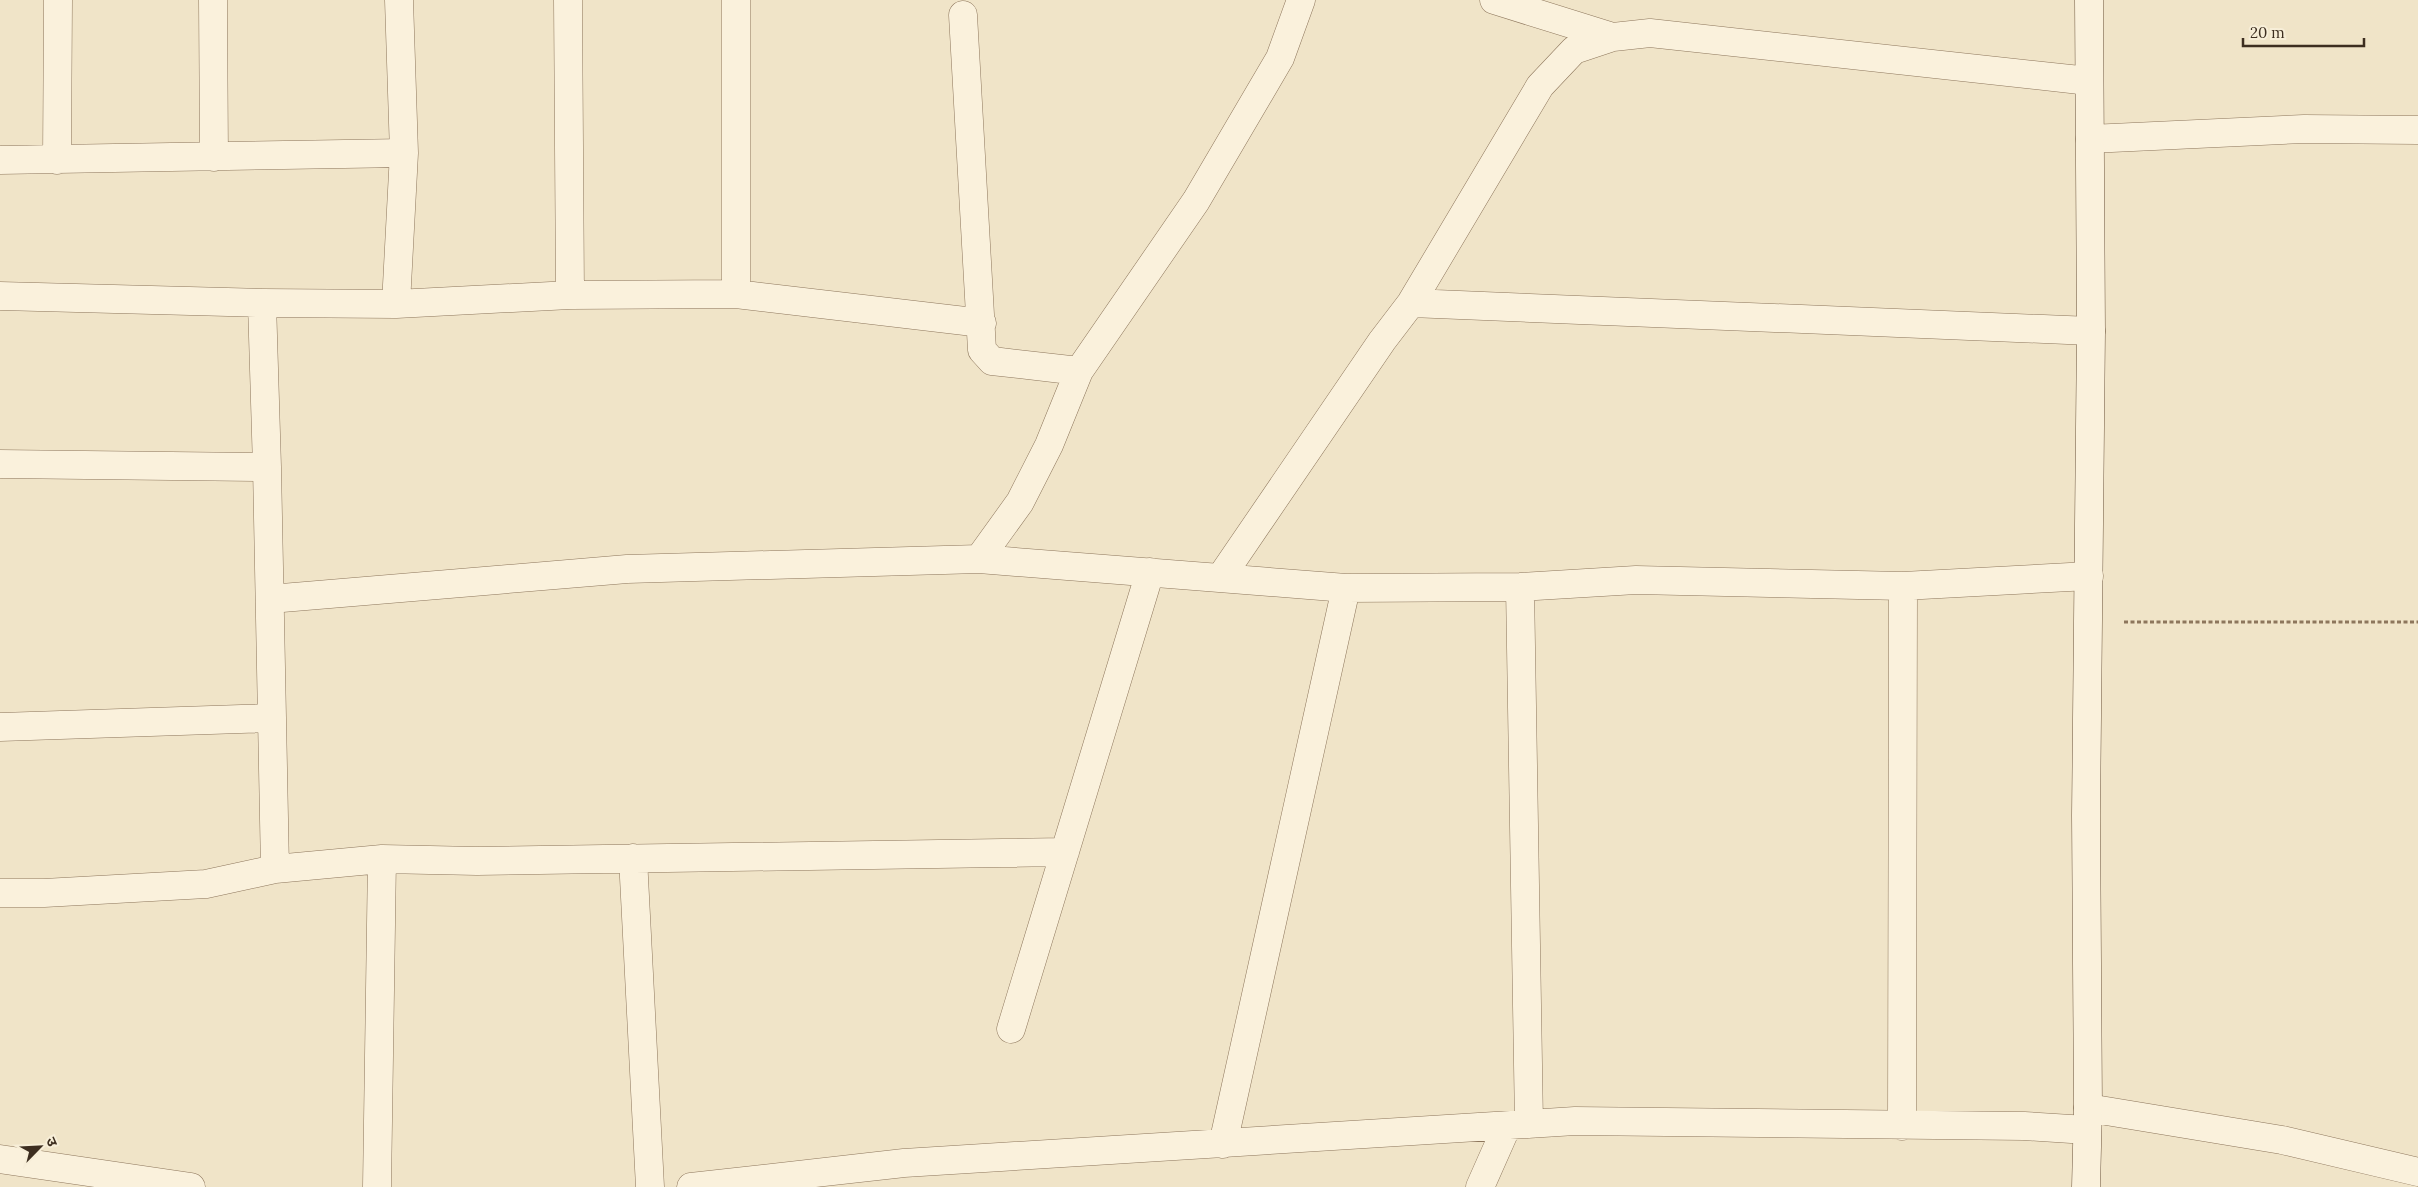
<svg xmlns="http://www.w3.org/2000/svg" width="2418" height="1187" font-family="Lora,'Noto Sans Devanagari',serif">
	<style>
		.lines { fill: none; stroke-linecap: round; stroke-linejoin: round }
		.street-casing { stroke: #8d765c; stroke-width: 29 }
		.secondary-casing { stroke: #6f573f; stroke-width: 29 }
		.path { stroke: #8d765c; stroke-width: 3; stroke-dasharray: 4 2.5; stroke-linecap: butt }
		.street { stroke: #faf1dc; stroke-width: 28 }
		.secondary { stroke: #faf1dc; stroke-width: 28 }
	</style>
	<rect width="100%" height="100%" fill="#f0e4c8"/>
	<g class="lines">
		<defs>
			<path id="street" d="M213,0l1,157
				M568,0l2,295
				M1494,0l119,37
				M963,15l19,335 10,11 87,10
				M2090,139l214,-10 114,1
				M0,160l404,-7
				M57,160l1,-160
				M736,294v-294
				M0,296l262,7 134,1 174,-9 166,-1 246,29
				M1411,303l680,28
				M396,304l8,-151 -5,-153
				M0,464l267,3
				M979,559l41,-57 29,-57 30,-74 117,-170 84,-143 21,-58
				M1221,577l161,-236 29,-38 129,-217 34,-36 39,-13 37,-4 439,48
				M1520,587l9,537
				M270,599l357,-30 352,-10 367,29 174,-1 116,-7 267,6 186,-10
				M0,727l272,-9
				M633,858l17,329
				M275,869l107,-10 95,2 588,-9
				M0,893h44l162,-9 69,-15 -8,-402 -5,-164
				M1011,1029l139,-457
				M2088,1108l194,32 136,32
				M1902,1126l1,-540
				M1223,1144l123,-556
				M0,1159l191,28
				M377,1187l5,-328
				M691,1187l213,-24 671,-42 449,5 63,4
				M1480,1187l27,-61"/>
			<path id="secondary" d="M2086,1187l2,-79 -2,-293 5,-484 -2,-331"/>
		</defs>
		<!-- street casing -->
		<use href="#street" class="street-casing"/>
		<!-- secondary casing -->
		<use href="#secondary" class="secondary-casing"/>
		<!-- path -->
		<path class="path" d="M2124,622h294"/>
		<!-- street -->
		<use href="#street" class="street"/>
		<!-- secondary -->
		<use href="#secondary" class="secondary"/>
	</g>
	<!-- north arrow -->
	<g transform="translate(40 1147) rotate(66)" stroke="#f7eed8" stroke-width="4" paint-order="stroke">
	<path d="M0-4L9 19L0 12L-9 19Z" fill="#3d2e20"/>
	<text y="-8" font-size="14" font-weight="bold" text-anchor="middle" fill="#3d2e20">उ</text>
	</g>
	<!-- scale -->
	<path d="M2243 38v8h121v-8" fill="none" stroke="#3d2e20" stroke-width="2.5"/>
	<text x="2250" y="38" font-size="15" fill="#3d2e20" stroke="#f7eed8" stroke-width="4" paint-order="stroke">20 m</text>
</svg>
